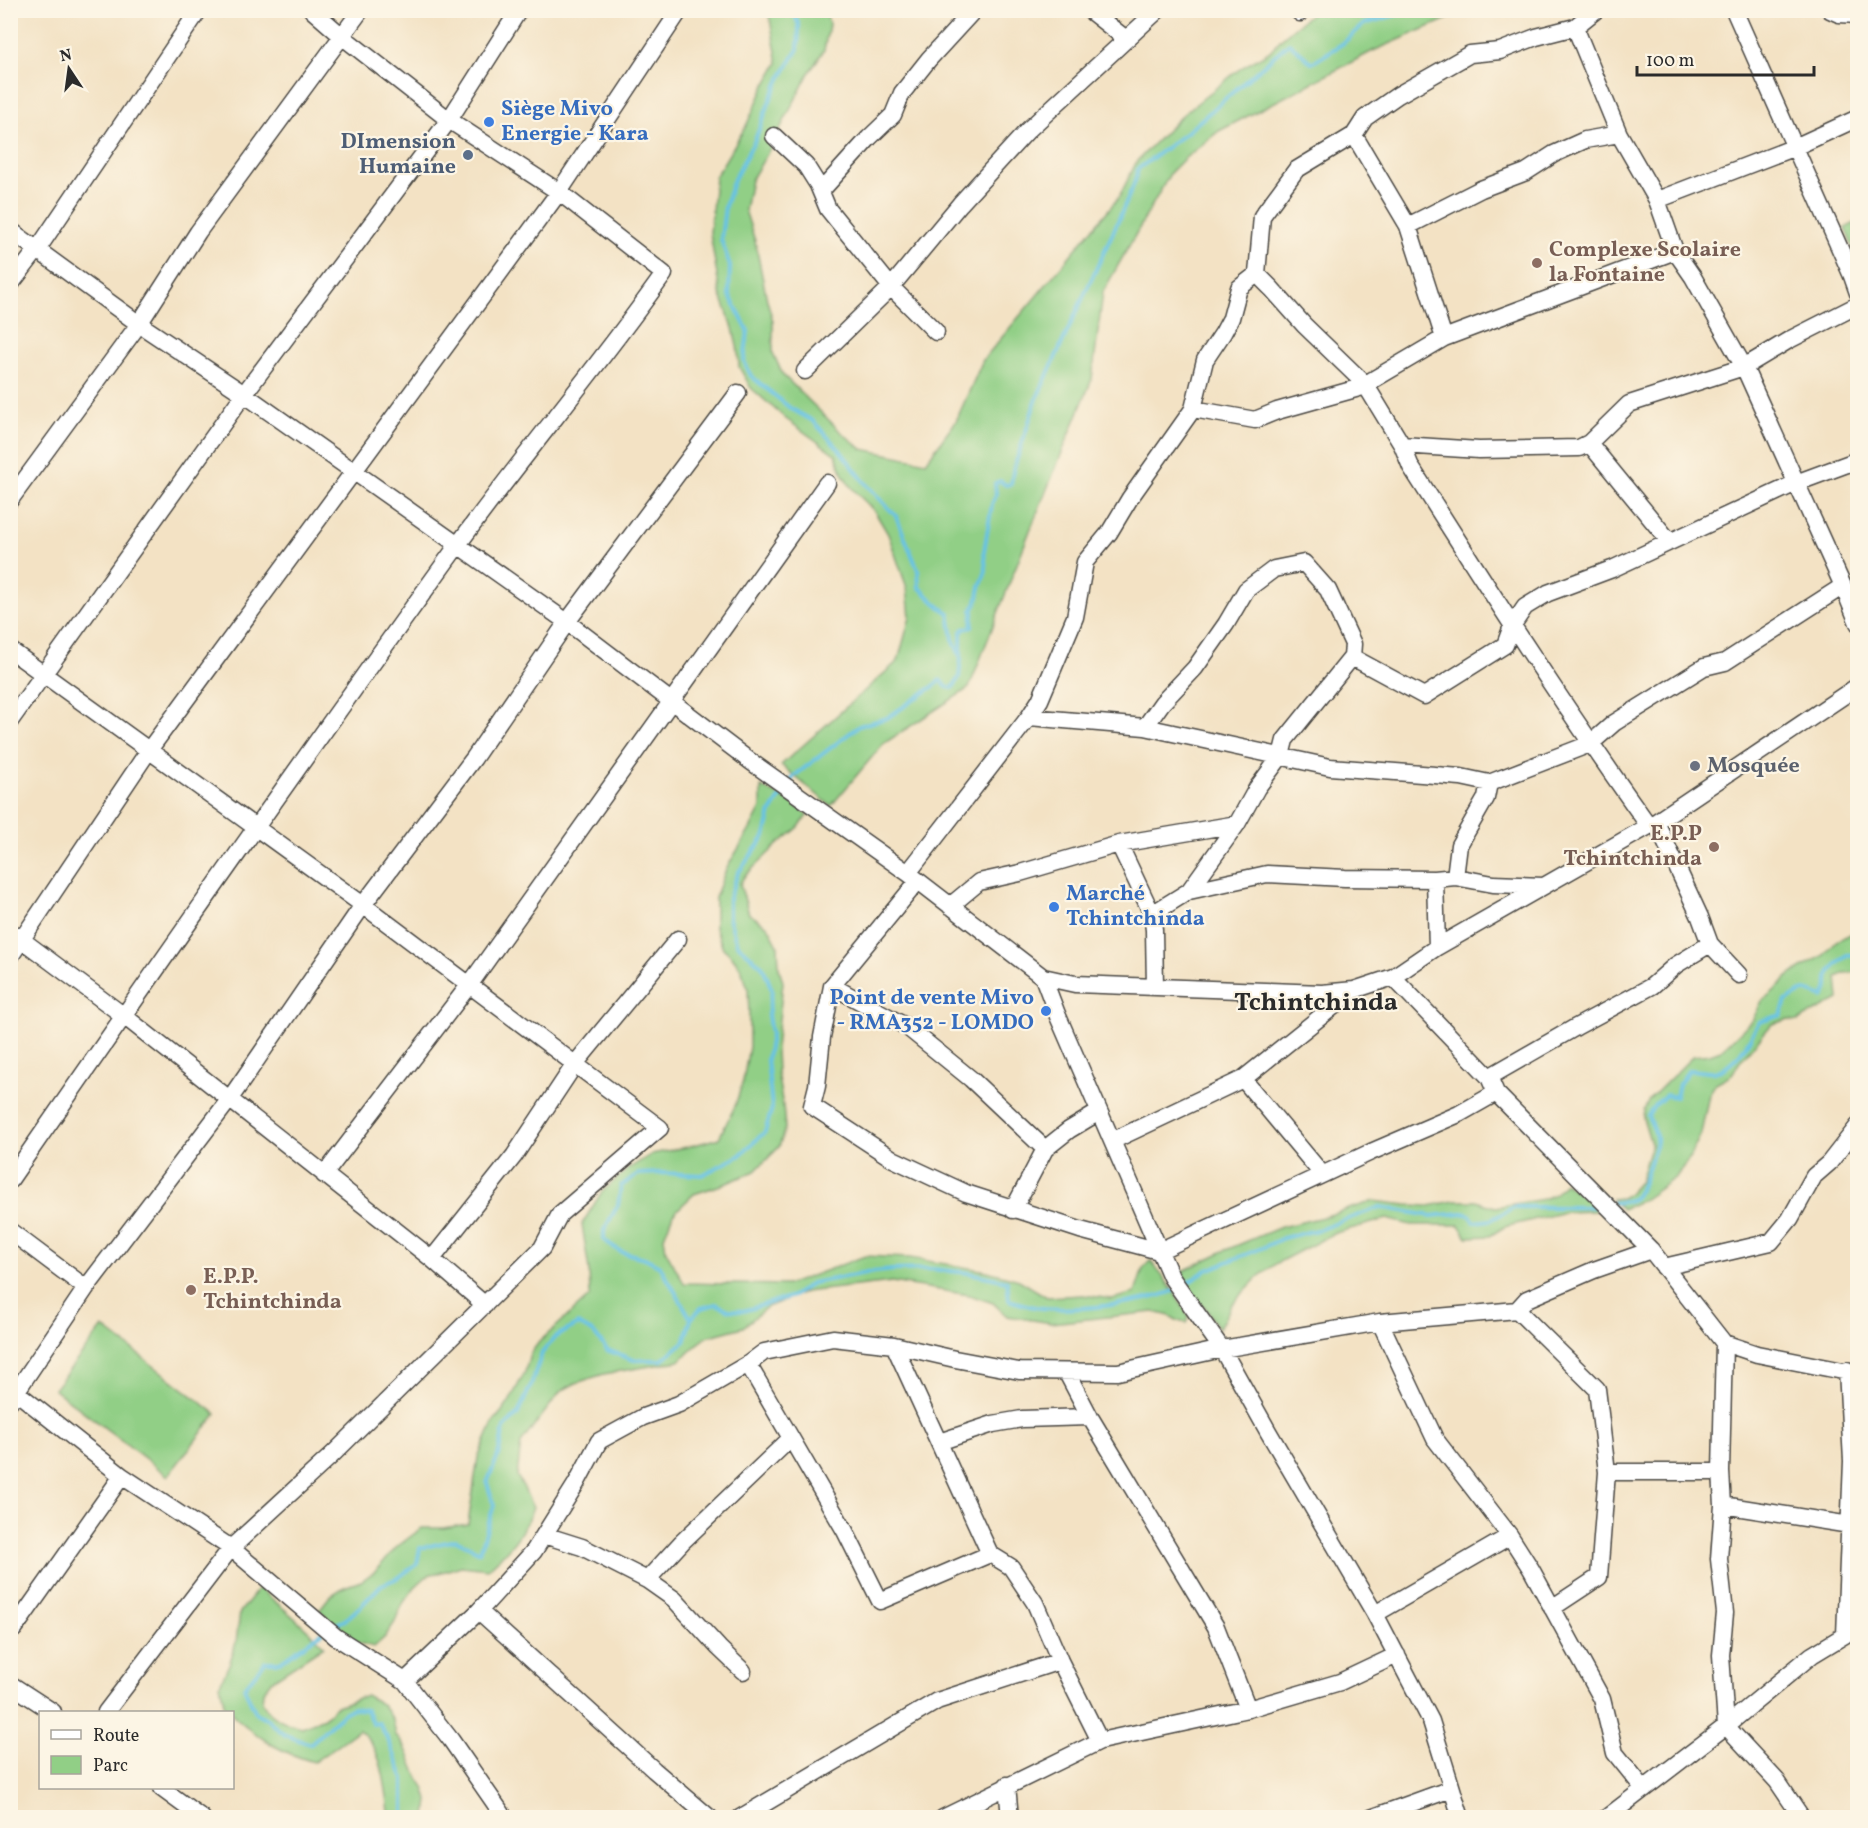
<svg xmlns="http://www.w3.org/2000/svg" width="1868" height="1828" font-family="Vollkorn,serif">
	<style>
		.green { fill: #91cf86; stroke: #5e7d58; stroke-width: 1.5 }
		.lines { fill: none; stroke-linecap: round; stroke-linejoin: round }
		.stream { stroke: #66c2e4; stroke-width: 4 }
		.minor-casing { stroke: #494642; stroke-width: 19 }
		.minor { stroke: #fff; stroke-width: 16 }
		.shop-dot { fill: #3f7fe0; stroke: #fcf5e5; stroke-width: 2 }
		.service-dot { fill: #5c6f8a; stroke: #fcf5e5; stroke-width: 2 }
		.education-dot { fill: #8d6e63; stroke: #fcf5e5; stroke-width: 2 }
		.worship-dot { fill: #6b7280; stroke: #fcf5e5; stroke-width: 2 }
		.labels { text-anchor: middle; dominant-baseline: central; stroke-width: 4.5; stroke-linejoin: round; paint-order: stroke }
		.shop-label { font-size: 22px; font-weight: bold; fill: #366cbe; stroke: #fcf5e5; text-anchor: start }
		.service-label { font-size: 22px; font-weight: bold; fill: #4e5e75; stroke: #fcf5e5; text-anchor: end }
		.education-label { font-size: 22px; font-weight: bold; fill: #785e54; stroke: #fcf5e5; text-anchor: start }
		.worship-label { font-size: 22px; font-weight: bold; fill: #5b616d; stroke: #fcf5e5; text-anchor: start }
		.quarter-label { font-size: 26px; font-weight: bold; fill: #2b2b2b; stroke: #fcf5e5 }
	</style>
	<rect width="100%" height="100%" fill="#fcf5e5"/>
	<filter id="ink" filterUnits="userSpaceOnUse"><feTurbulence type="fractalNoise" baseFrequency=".0167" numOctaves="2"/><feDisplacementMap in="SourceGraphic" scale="12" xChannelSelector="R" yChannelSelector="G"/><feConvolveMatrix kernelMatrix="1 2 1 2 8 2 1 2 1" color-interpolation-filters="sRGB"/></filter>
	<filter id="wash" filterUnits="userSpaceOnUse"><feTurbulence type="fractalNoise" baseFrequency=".008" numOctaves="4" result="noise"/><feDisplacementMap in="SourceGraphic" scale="24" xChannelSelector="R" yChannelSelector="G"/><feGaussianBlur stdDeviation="1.35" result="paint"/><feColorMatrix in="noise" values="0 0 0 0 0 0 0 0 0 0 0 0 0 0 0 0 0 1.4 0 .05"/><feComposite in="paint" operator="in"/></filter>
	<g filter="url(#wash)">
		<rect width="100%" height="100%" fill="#f3e2c4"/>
		<!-- green -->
		<path class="green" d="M766,11h60l3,14 -5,25 -15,23 -43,83 -15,24 -6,30 10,31 12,59 6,21v32l10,22 56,55 23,19 64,13 30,-41 27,-61 136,-163 18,-36 44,-45 60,-48 28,-16 14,-15 31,-26h152l-93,40 -154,80 -35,28 -13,13 -68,120 -11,87 -63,154 -60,155 -86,56 -52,62 -50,-41 117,-104 12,-44 -3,-29 -19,-54 -13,-22 -24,-25 -8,-12 -7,-20 -50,-36 -35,-31 -12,-21 -1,-16 -5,-23 -13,-35 -10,-60 5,-56 31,-51 19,-41 13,-22 -8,-44z
			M1857,222v36l-12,-30z
			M761,787l27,13 20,15 -10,13 -21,17 -33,32 -4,7 9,30 19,12 10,19 1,23 4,14 -7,67 1,23 6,34 2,22 -6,19 -24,24 -28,12 -33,11 -21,20 -9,23 2,14 18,32 103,2 78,-29 45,2 77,13 32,9 28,17 36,-2 29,4 23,-6 8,-24 8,-9 25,35 13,22 -2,6 -9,-2 -8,-5 -16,-4 -103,11 -44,-7 -14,-13 -24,-8 -77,-13 -87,10 -38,15 -24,20 -37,10 -27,24 -75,13 -28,9 -15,8 -40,52 -4,33 6,10 10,22c-12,29 -22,40 -45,61l-27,-3 -22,7 -8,1 -5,3 -11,10 -14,19 -6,16 -10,15 -11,10 -19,-5 -36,-32 11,-14 14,-9 17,-6 13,-9 24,-26 24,-18h21l25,-4 10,-67 16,-36 14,-17 17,-32 5,-18 9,-12 51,-46 -1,-25 -7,-47 19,-31 28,-25 23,-14 35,-7 32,-9 16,-32 8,-25 6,-34v-31l-1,-28 -8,-21 -9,-12 -8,-7 -8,-20v-30l12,-31 21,-34 13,-25z
			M1857,931v41l-11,1 -9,4 2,22 -41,22 -11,-1 -15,4 -31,36 -9,14 -16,9 -7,11 -8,40 -13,26 -12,17 -33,23 -21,9 -10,-10 9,-1 7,-4 12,-13 11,-37 -8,-26 1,-8 5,-10 44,-44 17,-2 11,-4 11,-10 21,-21 9,-18 19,-16 6,-8 37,-22 12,-14z
			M1565,1183l26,20 5,8 -31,1 -61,15 -14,9 -23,1 -8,-12h-48l-24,-6 -52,14 -58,30 -19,14 -26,27 -13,25 -13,-21 -12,-10 -15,-25 47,-23 55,-23 42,-10 51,-16 33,4 22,1 25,-5h22l19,6 49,-8 11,-5z
			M103,1327l113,87 -48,62 -114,-87z
			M259,1588c22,19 45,36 65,58l-53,35 -8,11 -1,10 9,13 18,9 13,3 22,-9 11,-11 31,-12 17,10 10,16 3,14 10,14 12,29 6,9 4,13 -2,17h-36c-5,-29 -6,-69 -31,-87l-45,32c-35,-10 -54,-23 -81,-47l-1,-3h-3l-4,-3 -5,-25 10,-22 6,-20 4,-30z"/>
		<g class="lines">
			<!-- stream -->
			<path class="stream" d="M961,654v-21l3,-4 8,-2 1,-15 -1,-2 5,-8 3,-15 6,-16 -2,-20 8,-47 4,-9 -1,-12 5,-2 6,4 5,-1 2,-13 23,-71 78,-170 20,-46 4,-15 48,-36 103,-90 23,20 30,-19 22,-20 38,-11 14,-1 2,-2
				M789,784l5,-8 65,-50 28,-8 47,-32 6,-6 7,7 6,1 6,-11 2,-19 -8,-19 -4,-26c-15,-9 -18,-15 -30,-26l-1,-17 -22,-54 -30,-32 -27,-35 -26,-28 -23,-13 -39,-32 -7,-15 4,-30 -19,-37 1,-28 -9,-27 4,-33 9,-27 21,-39 16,-42 9,-19 18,-30 1,-23 -6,-16
				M1613,1203c7,-1 17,-1 22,-6 6,-6 22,-51 21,-59 0,-7 -5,-15 -8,-22l6,-10 12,-11 10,2 3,-13 10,-14c8,0 17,3 25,2 21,-3 36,-33 45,-50l22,-7 5,-14 19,-11 18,7c8,-10 3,-13 6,-23 3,-7 13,-14 18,-19h11
				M1183,1286l24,-16 55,-22 21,-10 38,-9 59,-22 51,9 31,-3 8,2 4,7 17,-2 23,-13h75l10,-2
				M691,1319l10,-11 15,-4 13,6 14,1 50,-15 19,-13 53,-10 28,-3 38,-1 38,4 38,8 2,19c10,3 21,7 32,8 37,3 98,-4 133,-17
				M332,1626l13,-6 14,-12 22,-23 17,-7 19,-14 3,-16 36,-8 24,12 14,-47 -7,-22 11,-27 6,-28 14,-14 13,-29 11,-32 13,-16 23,-13 16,9 13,17 27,10h28l22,-18 7,-23 -31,-53 -15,-8 -24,-6 -17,-12v-10l14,-25 3,-19 17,-12 25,-1 39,2 37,-19 26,-24 7,-24 -5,-49 4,-25 -3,-19 4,-25 -9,-23 -26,-23 -8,-26v-20l9,-25 27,-37 6,-24 14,-22
				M323,1632l-43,30h-15l-21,26 12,25 11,6 18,16 25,9c15,-13 25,-26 42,-36l14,2 7,14 6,-1 10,19 15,37v39"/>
		</g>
	</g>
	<g filter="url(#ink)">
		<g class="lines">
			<defs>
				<path id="minor" d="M1089,10l37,29
					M1299,10l1,3
					M1734,10l118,266 6,17
					M1830,10l9,4 19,1
					M1575,27l44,107
					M1354,135l54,91 36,112
					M774,136l32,30 12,19 10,24 63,78 45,45
					M821,191l48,-53 24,-23 9,-22 27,-34 45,-49
					M1657,200l138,-53 63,-29
					M1408,226l73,-37 45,-17 28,-18 31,-14 34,-6 38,66 18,51 18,26 51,90 99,219 15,37
					M10,230l129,94 105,70 323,228 183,139 158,112 135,104 32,7 247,9 32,-3 39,-13 44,-30 219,-125 202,-136
					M1257,274l15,15 32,36 61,59 37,61 9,22c77,121 154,242 238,359
					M10,285l27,-35 162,-240
					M805,371l86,-84 69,-83 67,-73 131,-121
					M1193,409l62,11 22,-9 82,-23 85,-50 231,-87
					M1589,443l81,99
					M1402,445l77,5 100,-2 10,-5 40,-39 115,-37 45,-27 69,-35
					M10,500l129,-176 59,-92 163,-222
					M10,650l353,255 297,223 -100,86 -18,34 -210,207 -101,93 -125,164
					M1352,657l72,39 81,-51 7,-19 13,-19 23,-14 64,-24 184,-86 62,-23
					M1029,717l116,10 185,40 131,10 28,6 101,-39 24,-21 90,-56 21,-5 118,-76
					M10,721l234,-327 205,-274 70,-110
					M1145,727l17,-24 33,-35 31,-44 20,-34 28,-21 30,-6 24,27 25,54 -1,13 -67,83 -4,16 -24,32 -20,36 -48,67
					M1656,822l44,95 10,27 29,31
					M1119,844l33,70 2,16 1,57
					M908,873l121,-156 11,-17 35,-83 10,-55 24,-29 21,-35 63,-89 12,-49 18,-27 8,-15 8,-30 18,-14 5,-58 34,-46 58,-35 11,-17 33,-23 72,-41 30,-3 36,-14 39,-10 21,-17
					M1455,877l38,7 50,2
					M1435,879l20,-2 4,-32 27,-47 3,-15
					M918,881l-86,105 -10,51 -5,49 -5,20 81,53 73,34 114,37 79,21 212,-99 88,-38 37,-21
					M950,906l29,-24 41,-9 99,-29 118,-20
					M1152,914l37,-23 78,-17 78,4 90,1 2,68
					M10,931l114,85 308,243 53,46
					M10,957l139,-207 410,-558 121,-182
					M1043,977l14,37 114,263 51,72 47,84 106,181 56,107 30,97
					M1393,977l96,100 7,16 155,157 73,93 33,11 101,20
					M832,986l75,41 64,52 74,70
					M1489,1077l87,-50 76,-41 24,-21 34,-21
					M1243,1079l79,95
					M1112,1141l131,-62 111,-89
					M324,1175l146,-191 357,-501
					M10,1180c147,-213 295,-424 447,-634 67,-92 141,-179 207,-272l-105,-82 -110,-72 -106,-83 -31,-27
					M1013,1210l32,-61 24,-19 30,-18
					M10,1231l76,57
					M432,1259l82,-103 61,-92 103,-125
					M1664,1267l107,-25 19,-23 24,-43 15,-13 29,-37
					M1517,1310l80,79 10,83 -8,105 -47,31
					M1380,1322l55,117 75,97 21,33 71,130 13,54 29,36
					M1724,1343l-3,129 2,33 -4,54 6,54 -4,42 5,71 51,55 25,37
					M894,1345l96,209 21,13 24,36 25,58 40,80
					M748,1364l97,167 35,70 110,-47
					M1067,1373l23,44 126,210 32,82
					M10,1387l112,89 109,72 105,89 69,44 46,59 54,78
					M10,1401l76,-113 143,-188 134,-195 111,-147 93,-136 171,-229
					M939,1442l54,-18 29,-5 68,-2
					M1607,1472h114
					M1723,1505l127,20
					M544,1535l38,12 65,33 27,19 45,49 24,23
					M647,1580l35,-38 108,-103
					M479,1611l175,159 56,48
					M1375,1614l135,-78
					M14,1629l108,-153
					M405,1681l74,-70 55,-60 42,-67 23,-43 44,-24 36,-13 69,-40 16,-12 69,-14 61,7 61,14 64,12 99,1 104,-23 158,-27 137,-12 10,-11 67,-29 57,-20
					M10,1684l43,28
					M1007,1785l3,33
					M161,1788l41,30
					M740,1818l197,-117 123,-40
					M943,1818l157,-77 148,-32 92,-27 57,-27
					M1371,1818l80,-29
					M1606,1818l120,-92 86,-71 33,-20 7,-174 -5,-91"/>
			</defs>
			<!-- minor casing -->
			<use href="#minor" class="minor-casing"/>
			<!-- minor -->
			<use href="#minor" class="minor"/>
		</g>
	</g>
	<!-- markers -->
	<g class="shop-dot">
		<circle cx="489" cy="122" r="6"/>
		<circle cx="1054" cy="907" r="6"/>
		<circle cx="1046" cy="1011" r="6"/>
	</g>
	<circle class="service-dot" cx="468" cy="155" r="6"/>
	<g class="education-dot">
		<circle cx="1537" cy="263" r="6"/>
		<circle cx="1714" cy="847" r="6"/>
		<circle cx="191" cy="1290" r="6"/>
	</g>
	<circle class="worship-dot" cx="1695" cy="766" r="6"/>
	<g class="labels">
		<!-- shop labels -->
		<g class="shop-label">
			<text x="501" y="109">Siège Mivo<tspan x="501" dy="25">Energie - Kara</tspan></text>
			<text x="1066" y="894">Marché<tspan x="1066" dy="25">Tchintchinda</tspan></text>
			<text x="1034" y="998" text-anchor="end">Point de vente Mivo<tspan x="1034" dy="25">- RMA352 - LOMDO</tspan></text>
		</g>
		<!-- service labels -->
		<g class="service-label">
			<text x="456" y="142">DImension<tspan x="456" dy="25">Humaine</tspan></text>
		</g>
		<!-- education labels -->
		<g class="education-label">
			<text x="1549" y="250">Complexe Scolaire<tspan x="1549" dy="25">la Fontaine</tspan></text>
			<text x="1702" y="834" text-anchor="end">E.P.P<tspan x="1702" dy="25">Tchintchinda</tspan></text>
			<text x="203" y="1277">E.P.P.<tspan x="203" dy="25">Tchintchinda</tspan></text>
		</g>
		<!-- worship labels -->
		<g class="worship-label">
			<text x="1707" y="766">Mosquée</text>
		</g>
		<!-- quarter labels -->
		<g class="quarter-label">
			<text x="1316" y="1003">Tchintchinda</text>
		</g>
	</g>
	<!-- margin -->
	<rect width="1868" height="1828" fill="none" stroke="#fcf5e5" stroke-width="36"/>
	<!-- legend -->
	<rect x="39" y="1711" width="195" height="78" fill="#fcf5e5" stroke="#a8a49b" stroke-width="1.5"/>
	<rect x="51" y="1730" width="30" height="9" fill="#ffffff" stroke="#a8a49b" stroke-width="1.5"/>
	<text x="93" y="1741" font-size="18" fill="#2b2b2b">Route</text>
	<rect x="51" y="1756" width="30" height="18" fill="#91cf86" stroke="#a8a49b" stroke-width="1.5"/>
	<text x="93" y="1771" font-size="18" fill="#2b2b2b">Parc</text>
	<!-- north arrow -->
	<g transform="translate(69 69) rotate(347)" stroke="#fcf5e5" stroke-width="4.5" paint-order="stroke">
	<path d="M0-4.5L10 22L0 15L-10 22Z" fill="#2b2b2b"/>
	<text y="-9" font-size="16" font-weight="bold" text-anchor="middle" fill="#2b2b2b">N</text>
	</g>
	<!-- scale -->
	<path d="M1637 66v9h177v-9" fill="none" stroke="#2b2b2b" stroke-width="3"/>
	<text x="1646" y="66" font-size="18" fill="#2b2b2b" stroke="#fcf5e5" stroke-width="4.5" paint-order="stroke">100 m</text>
</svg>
